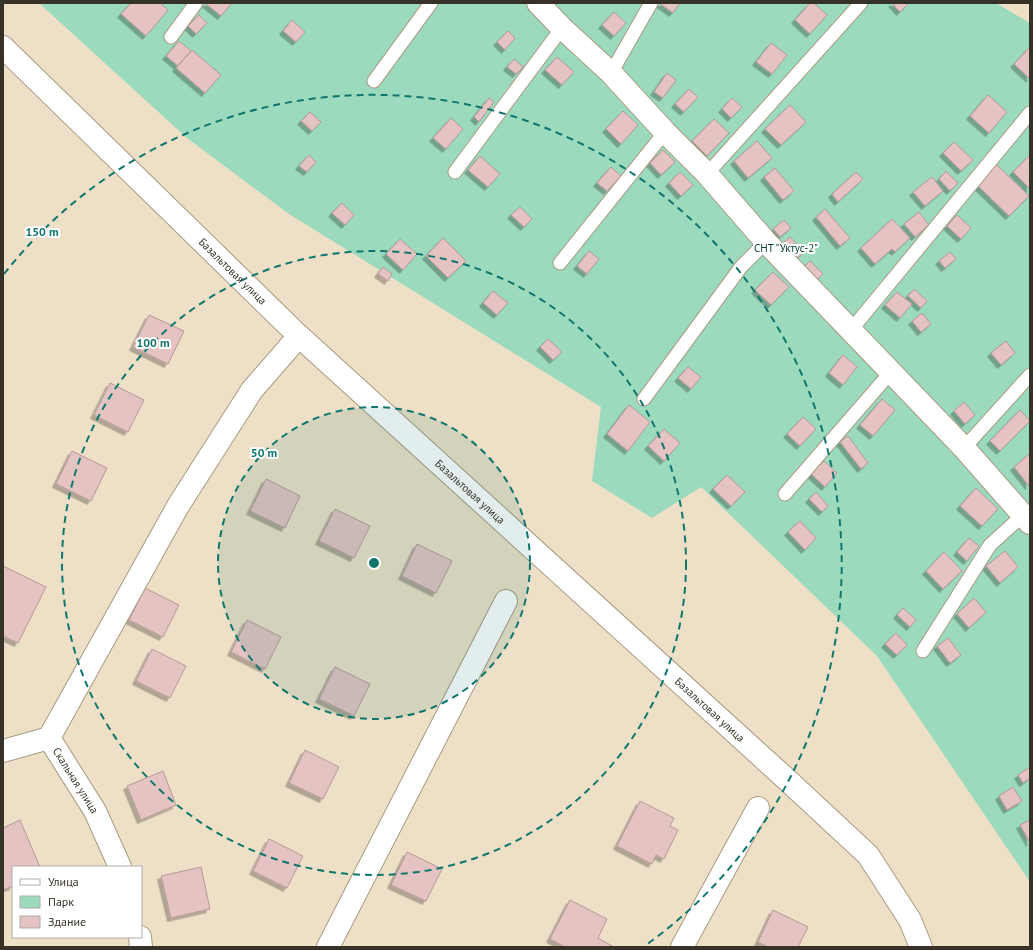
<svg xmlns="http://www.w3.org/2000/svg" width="1033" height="950" font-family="'PT Sans',sans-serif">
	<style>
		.green { fill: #9bdabd }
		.building { fill: #e4c3c2; stroke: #b69796; filter: url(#shadow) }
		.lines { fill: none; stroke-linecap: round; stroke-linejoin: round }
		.lane-casing { stroke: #a89b83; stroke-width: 15 }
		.street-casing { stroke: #a89b83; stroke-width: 24 }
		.lane { stroke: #fff; stroke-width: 13 }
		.street { stroke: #fff; stroke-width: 22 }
		.ring { fill: none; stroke: #0f766e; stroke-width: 2; stroke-dasharray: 7 5 }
		.labels { text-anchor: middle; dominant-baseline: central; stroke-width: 4; stroke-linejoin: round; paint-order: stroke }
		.park-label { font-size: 11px; fill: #03432e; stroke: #fff }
		.street-label { font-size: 11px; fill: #373228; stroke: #fff }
		.centre { fill: #0f766e; stroke: #fff; stroke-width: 2 }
		.ring-label { font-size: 12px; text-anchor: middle; font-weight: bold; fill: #0f766e; stroke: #fff; stroke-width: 4; stroke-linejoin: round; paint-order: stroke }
	</style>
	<defs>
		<filter id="shadow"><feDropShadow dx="-3.5" dy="3.5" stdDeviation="0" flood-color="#0004"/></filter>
	</defs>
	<rect width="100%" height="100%" fill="#eee0c7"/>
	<!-- green -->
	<path class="green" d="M39,3h957l34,20v859l-153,-226 -176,-169 -49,31 -60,-37 9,-74 -312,-193 -102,-76z"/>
	<!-- building -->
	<path class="building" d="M131,3h29l8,7 -22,26 -25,-22z
		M205,3h27l-11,13z
		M659,3h21l-7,10z
		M810,3h4l13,12 -17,19 -15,-14z
		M892,3h17l-9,9z
		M614,12l12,11 -12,13 -12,-11z
		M199,15l8,8 -11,11 -8,-8z
		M292,20l13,12 -9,10 -13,-11z
		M508,31l7,7 -10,12 -8,-8z
		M179,41l12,10 -13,15 -12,-10z
		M771,43l16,12 -15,19 -16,-12z
		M1030,47v32l-16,-15z
		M192,50l29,25 -16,18 -29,-25z
		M557,57l17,15 -12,13 -17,-15z
		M514,59l9,8 -7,7 -9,-7z
		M667,73l9,7 -13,18 -9,-6z
		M689,89l9,8 -14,15 -9,-8z
		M988,95l19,17 -18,21 -19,-17z
		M489,98l5,4 -15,20 -5,-5z
		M732,98l10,9 -11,11 -9,-9z
		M790,105l16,17 -25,23 -16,-16z
		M623,111l15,14 -17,19 -15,-15z
		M310,112l11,10 -9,9 -11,-10z
		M451,118l12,11 -17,20 -13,-11z
		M714,119l15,14 -22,23 -15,-15z
		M757,141l15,17 -24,20 -14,-17z
		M954,142l19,18 -12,11 -18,-18z
		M663,150l12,12 -14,13 -11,-12z
		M309,155l7,7 -9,10 -8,-6z
		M1030,155v34l-17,-17z
		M480,156l20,18 -12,13 -20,-17z
		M995,163l34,33 -20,20 -34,-33z
		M611,167l10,9 -14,15 -10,-8z
		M775,168l19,23 -11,9 -19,-23z
		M946,171l12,12 -8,8 -11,-12z
		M680,172l13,13 -12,11 -12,-13z
		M856,172l7,7 -25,23 -6,-8z
		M932,177l11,14 -18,15 -12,-14z
		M342,203l12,12 -9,10 -13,-12z
		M520,207l12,12 -8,8 -13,-12z
		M825,209l25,29 -10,8 -24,-29z
		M919,212l10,13 -14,12 -11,-13z
		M957,215l14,13 -10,11 -14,-13z
		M892,219l18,19 -15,14 -3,-3 -17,15 -14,-16z
		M784,220l7,8 -11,9 -7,-8z
		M790,237l14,15 -6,6 -14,-16z
		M443,238l23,23 -18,17 -22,-22z
		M400,239l17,15 -14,16 -17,-16z
		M589,251l10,8 -12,15 -10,-8z
		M950,252l6,7 -11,9 -6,-7z
		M810,261l13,13 -6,6 -13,-13z
		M383,267l9,7 -4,7 -10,-7z
		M773,272l16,15 -18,18 -16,-15z
		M914,289l13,12 -6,7 -13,-12z
		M493,291l15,12 -11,12 -14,-12z
		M897,292l15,12 -12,14 -15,-13z
		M922,313l9,11 -10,8 -9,-11z
		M149,315l35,16 -16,33 -35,-17z
		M548,339l14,13 -9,8 -13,-13z
		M1006,341l9,12 -14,12 -10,-12z
		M843,355l14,12 -14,18 -14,-12z
		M688,367l13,10 -10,12 -13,-11z
		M110,383l34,17 -16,32 -34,-17z
		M882,399l13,11 -22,26 -13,-11z
		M964,402l11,13 -10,9 -11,-13z
		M629,405l21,17 -22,29 -21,-17z
		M1020,410l10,11 -30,30 -10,-10z
		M803,417l13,12 -16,17 -13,-12z
		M664,429l16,14 -16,18 -16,-15z
		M848,436l20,27 -7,6 -21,-27z
		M72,451l35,17 -16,33 -35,-17z
		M1029,454l1,1 -1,31 -15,-19z
		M824,461l13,12 -12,14 -14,-13z
		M727,475l18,17 -14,14 -18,-17z
		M266,479l34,17 -15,32 -35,-17z
		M976,488l22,21 -16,17 -22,-20z
		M816,492l12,14 -6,6 -13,-13z
		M335,509l35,17 -16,32 -35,-17z
		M800,521l16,17 -11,12 -17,-18z
		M969,538l10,8 -12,15 -10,-9z
		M417,544l35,17 -16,32 -34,-17z
		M1005,551l13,16 -18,16 -14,-17z
		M944,552l18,19 -19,18 -17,-18z
		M3,566l43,21 -28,56 -15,-7z
		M145,588l34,17 -16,32 -34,-17z
		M974,598l12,14 -17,16 -12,-14z
		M903,608l13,12 -6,7 -13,-12z
		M247,620l34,17 -16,32 -34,-17z
		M896,633l11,12 -10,10 -12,-11z
		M948,638l13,17 -11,8 -13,-17z
		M152,649l34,17 -16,32 -34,-17z
		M335,667l35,17 -16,32 -35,-17z
		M305,750l34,17 -16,32 -34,-16z
		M1030,767v11l-7,5 -5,-8z
		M163,771l13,34 -35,15 -14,-34z
		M1013,787l9,14 -15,9 -8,-14z
		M640,801l34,17 -4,8 8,4 -14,29 -8,-4 -4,9 -35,-18z
		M20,820l20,47h-27v19l-10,4v-62z
		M1030,820v23l-10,-18z
		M269,839l34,17 -16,32 -34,-17z
		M407,852l35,17 -16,32 -35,-16z
		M201,867l9,42 -39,9 -10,-42z
		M570,900l37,19 -9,19 16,9h-49l-15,-8z
		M773,910l35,17 -10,20h-30l-10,-5z"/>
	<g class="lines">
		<defs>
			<path id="lane" d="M171,37l25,-34
				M611,73l40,-70
				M374,81l57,-78
				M455,172l107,-144
				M707,174l154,-171
				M560,263l105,-131
				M851,330l179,-217
				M644,399l97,-132 25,-25
				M964,448l66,-73
				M785,494l106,-122
				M923,651l67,-106 33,-30"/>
			<g id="street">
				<path d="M538,3l24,25 49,45 54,59 42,42 59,68 198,206 66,75"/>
				<path id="s1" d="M3,47l296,289 485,441 84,78 42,65 11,27"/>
				<path d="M49,738l129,-232 74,-116 47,-54"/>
				<path id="s2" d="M49,738l46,73 25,56"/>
				<path d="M3,751l46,-13"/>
				<path d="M140,937l1,10"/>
				<path d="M328,947l178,-346"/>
				<path d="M682,947l76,-139"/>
			</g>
		</defs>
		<!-- lane casing -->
		<use href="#lane" class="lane-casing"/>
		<!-- street casing -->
		<use href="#street" class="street-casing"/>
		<!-- lane -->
		<use href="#lane" class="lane"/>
		<!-- street -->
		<use href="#street" class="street"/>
	</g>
	<!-- distance rings -->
	<circle cx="374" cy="563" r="156" fill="#0f766e" fill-opacity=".12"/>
	<g class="ring">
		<circle cx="374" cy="563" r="156"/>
		<circle cx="374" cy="563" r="312"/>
		<path d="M4 274A469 469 0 1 1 646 945"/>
	</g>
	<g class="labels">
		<!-- park labels -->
		<g class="park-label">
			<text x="786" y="248">СНТ "Уктус-2"</text>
		</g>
		<!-- street labels -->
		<g class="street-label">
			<text stroke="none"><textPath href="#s1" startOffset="321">Базальтовая улица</textPath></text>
			<text stroke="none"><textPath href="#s1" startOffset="645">Базальтовая улица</textPath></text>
			<text stroke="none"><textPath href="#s1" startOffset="969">Базальтовая улица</textPath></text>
			<text stroke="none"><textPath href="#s2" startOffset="50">Скальная улица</textPath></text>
		</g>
	</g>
	<circle cx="374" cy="563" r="6" class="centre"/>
	<g class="ring-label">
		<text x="42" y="236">150 m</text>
		<text x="153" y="347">100 m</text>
		<text x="264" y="457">50 m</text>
	</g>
	<!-- border -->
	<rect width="1033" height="950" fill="none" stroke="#373228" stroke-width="8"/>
	<!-- legend -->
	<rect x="12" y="866" width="130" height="72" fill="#ffffff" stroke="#afada9"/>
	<rect x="20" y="879" width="20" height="6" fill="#ffffff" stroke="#afada9"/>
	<text x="48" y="886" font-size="12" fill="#373228">Улица</text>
	<rect x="20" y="896" width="20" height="12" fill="#9bdabd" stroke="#afada9"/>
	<text x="48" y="906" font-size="12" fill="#373228">Парк</text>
	<rect x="20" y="916" width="20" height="12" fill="#e4c3c2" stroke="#afada9"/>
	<text x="48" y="926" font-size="12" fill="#373228">Здание</text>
</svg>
